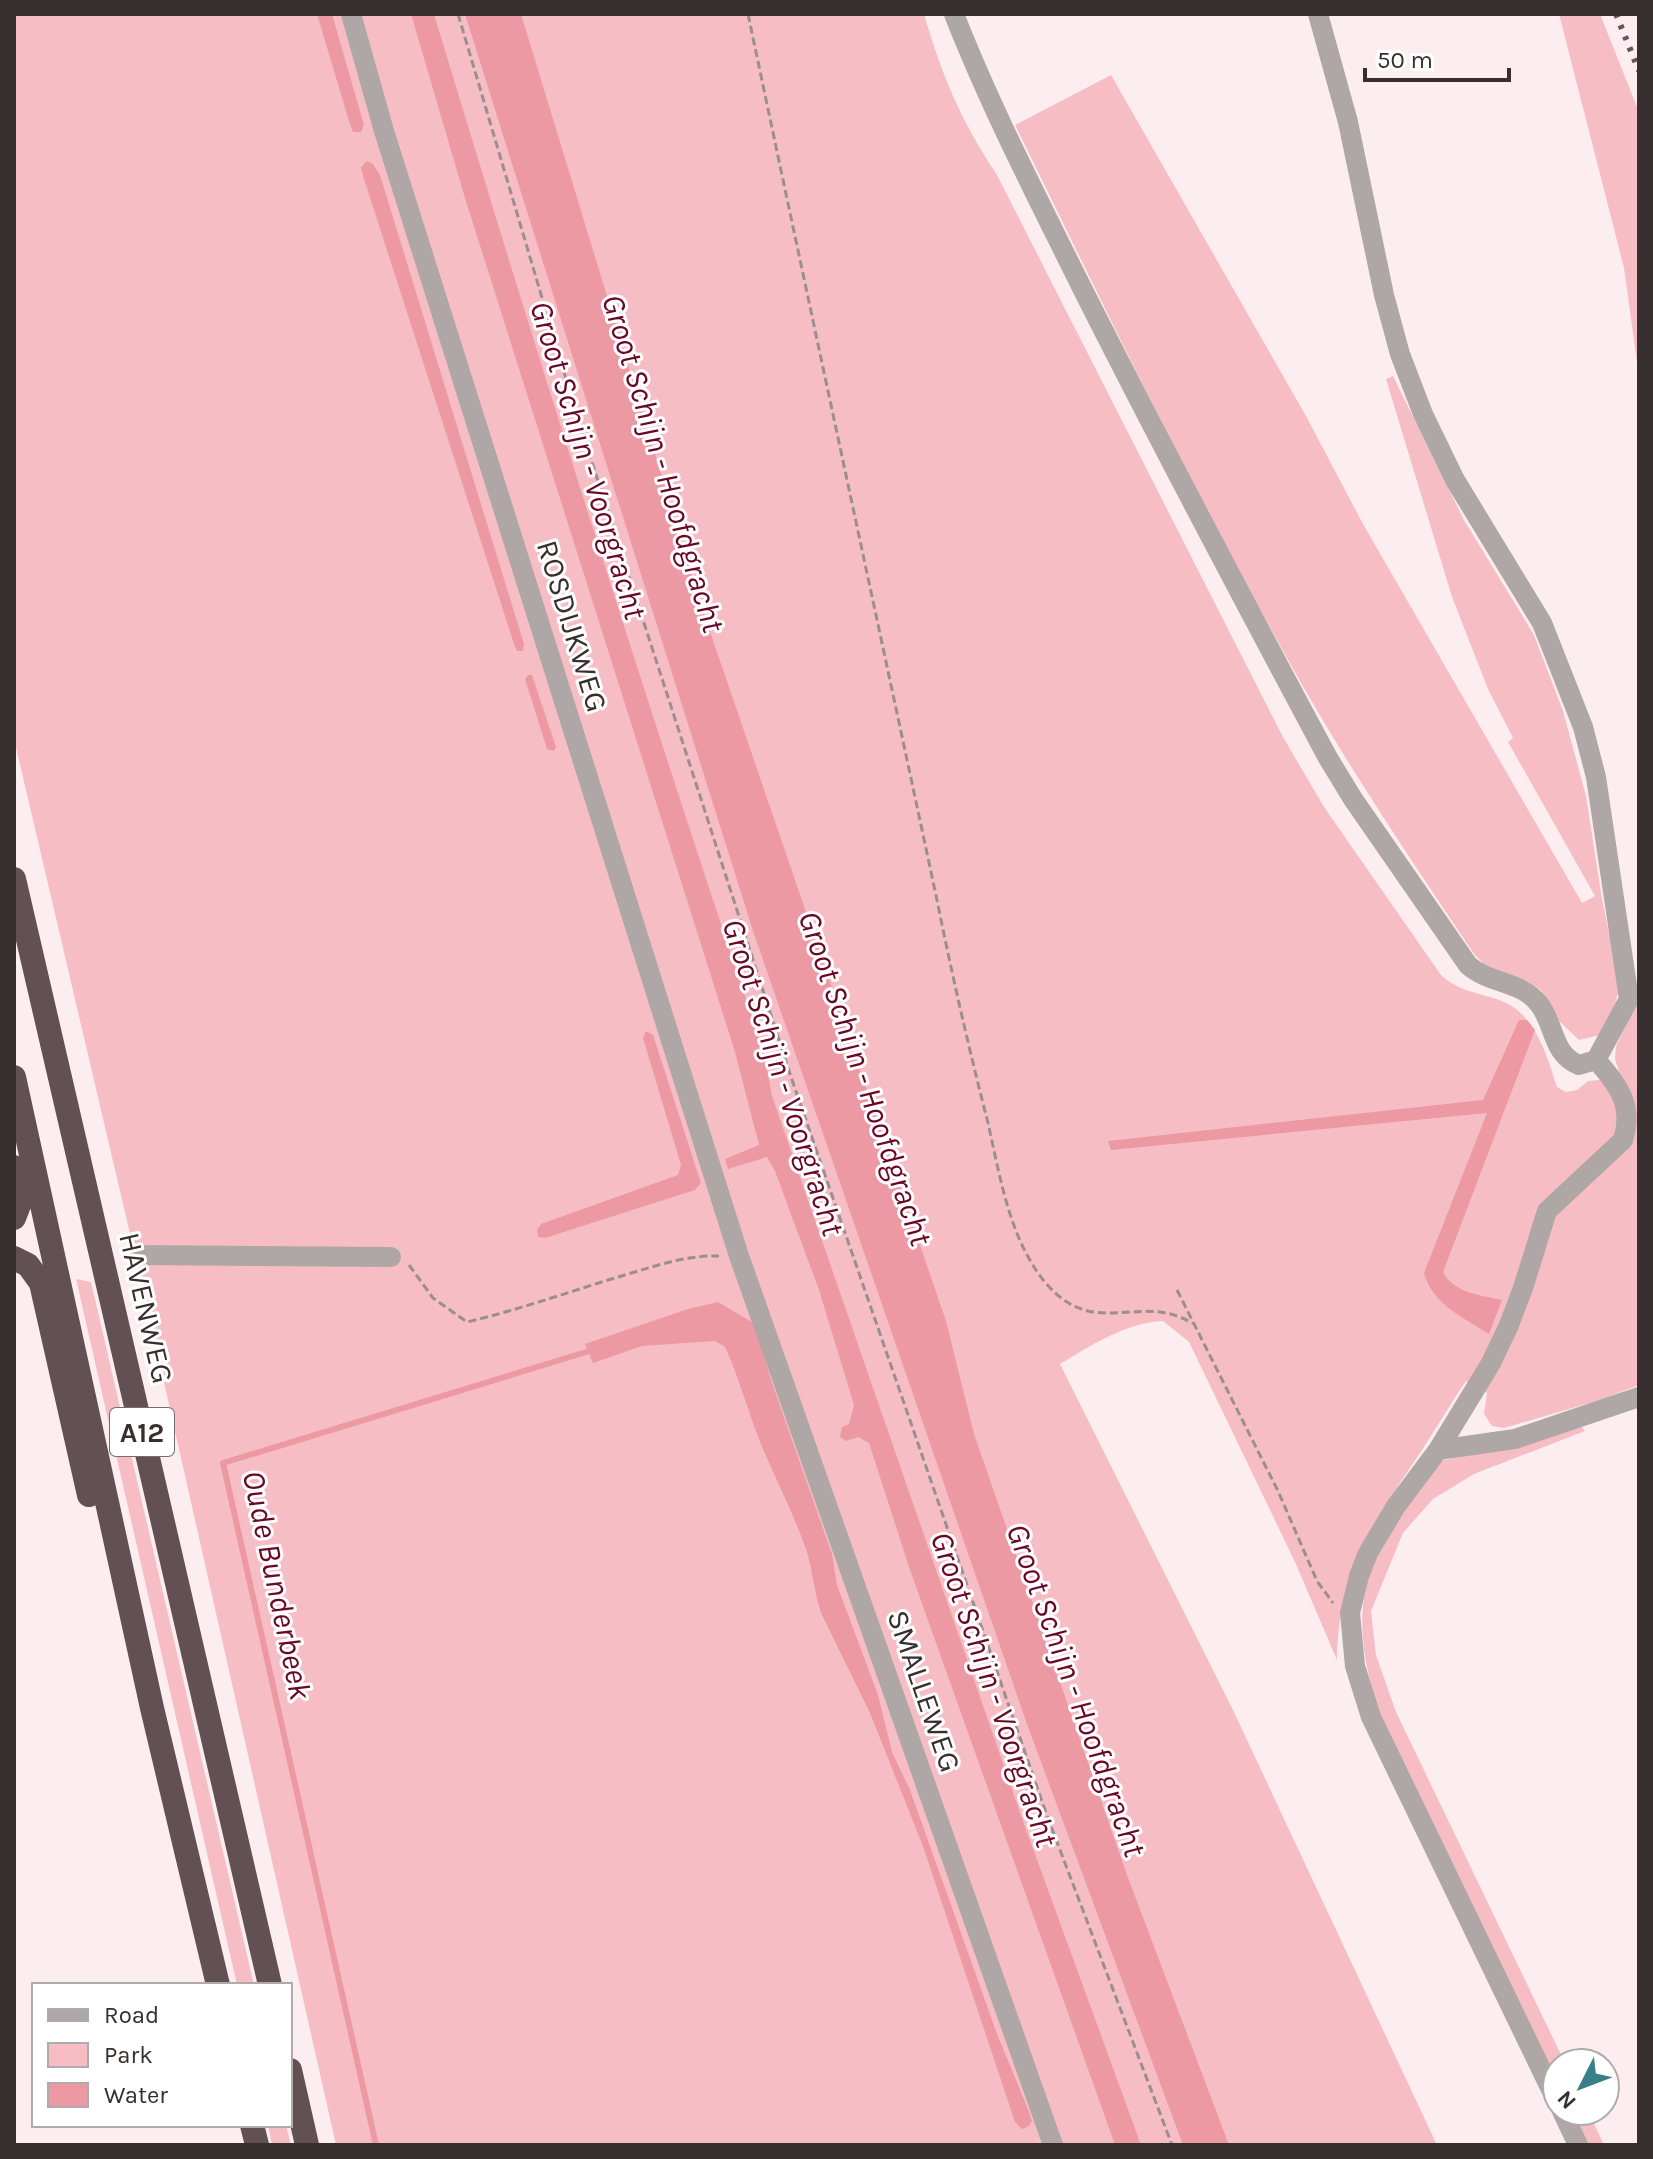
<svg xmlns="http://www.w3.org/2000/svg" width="1653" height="2159" font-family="Karla,sans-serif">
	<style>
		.green { fill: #f6bec4 }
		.water { fill: #ec99a4 }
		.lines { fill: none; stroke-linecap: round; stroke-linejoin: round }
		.stream { stroke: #ec99a4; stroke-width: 6 }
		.path { stroke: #9a8e90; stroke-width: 3; stroke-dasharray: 8 4; stroke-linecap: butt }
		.minor { stroke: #afa6a6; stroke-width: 20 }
		.highway { stroke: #635052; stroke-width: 24 }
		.rail { stroke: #615758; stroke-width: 6; stroke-dasharray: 4 8; stroke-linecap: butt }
		.labels { text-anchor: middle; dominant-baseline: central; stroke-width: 6; stroke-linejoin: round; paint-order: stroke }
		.shield { fill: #fff; stroke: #736d6d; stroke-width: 2 }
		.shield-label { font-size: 28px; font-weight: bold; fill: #372e2f }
		.street-label { font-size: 30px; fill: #372e2f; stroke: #fff }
		.water-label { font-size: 32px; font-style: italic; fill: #6a0726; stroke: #fff }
	</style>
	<rect width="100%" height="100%" fill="#fceef0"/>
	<!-- green -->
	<path class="green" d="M14,14h910c18,62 37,107 73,161l286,562 41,70 117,168c19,17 36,17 58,25 35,11 48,55 58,87l9,5 11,-2 11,-9 33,-3 -6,-19 1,-13 9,-19 14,-40v398l-39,15 -96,28 -12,-2 -8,-12 3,-21 -21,-12c-16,23 -30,48 -46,72 -48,71 -82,119 -83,207l-42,-98 -106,-220 -26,-21c-38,2 -71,24 -103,43l173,346 204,435h-1101l-194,-860 -128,-546z
		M1559,14h41l39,98v265l-15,-109z
		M1111,75l195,341 57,108 219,379 13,-7 -87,-154 5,-4 -25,-49 -36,-92 -66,-218 7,-3 71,144 70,115 29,76 23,85 16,103 18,87 -9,32 -11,17 -21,5 -21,-20 -17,-30 -14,-9 -39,-13 -14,-14c-65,-97 -130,-193 -187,-296 -98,-174 -184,-354 -272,-533z
		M76,1279l15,3 163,703h-17z
		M1580,1425l5,6 -111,43 -41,25 -30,34 -32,78 5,44 20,57 169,351h-8v21l-173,-359c-20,-54 -33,-114 -8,-168 14,-31 41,-65 59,-95l95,-20z
		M1570,2111h18l16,34h-18z
		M268,2125h18l5,20h-19z"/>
	<!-- water -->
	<path class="water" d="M317,14h15l32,111 -3,7h-8l-4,-11z
		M411,14h23c105,348 214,694 330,1039l8,43 252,728 117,321h-26l-206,-578 -40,-124 -11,-6 -12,4 -6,-4 2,-10 7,-3 5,-19 -35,-115 -44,-119 -8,-14 -39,12 -3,-10 34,-14 -24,-93 -270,-854z
		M465,14h56l183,600 242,707 28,113 153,441 102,270h-46l-155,-418 -275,-796z
		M367,161l6,3 7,11 144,469 -1,7h-6l-3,-7 -150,-465 -3,-12z
		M528,675h4l24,72 -2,4 -7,-2 -22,-70z
		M1519,1020h8l8,10 -92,242c11,21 37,23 59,28l-13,34c-25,-16 -57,-30 -65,-61l63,-160 -376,37 -3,-9 375,-41z
		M646,1031l7,4 48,148 -6,7 -150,48 -7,-1 -1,-7 4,-6 137,-49 3,-10 -38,-127z
		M718,1302l37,22 16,56 61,174 5,31 41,110 14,57 18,38 87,244 31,75 4,12 -3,5 -7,3 -7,-7 -91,-273 -54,-136 -48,-98c-8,-21 -9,-44 -16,-66 -14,-40 -34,-76 -49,-115 -11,-29 -19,-59 -32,-87l-10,-6 -73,5 -49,17 -8,-19 103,-35z"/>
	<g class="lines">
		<!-- stream -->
		<path class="stream" d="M376,2145l-153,-682 373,-114"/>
		<!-- path -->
		<path class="path" d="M458,14l119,402 213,658 256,739 126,332
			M748,14c62,295 126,591 189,886 15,75 32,149 51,223 12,53 21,114 56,158 50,61 94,10 148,42
			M409,1265l24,33 34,24c55,-13 107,-32 161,-48 31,-9 59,-19 91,-18
			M1177,1290l101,201 39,90 16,22"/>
		<!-- minor -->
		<path class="minor" d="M351,14l33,117 355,1125 314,889
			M954,14c36,92 82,181 126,270 80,159 164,317 248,474l25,41 115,166c21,19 54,16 71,39 16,20 13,51 40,61l17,-5 33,-61 -33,-222 -13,-50 -41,-104 -87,-143 -32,-66 -23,-60 -16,-59 -36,-173 -30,-108
			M139,1255l252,2
			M1438,1450l77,-11 124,-42
			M1557,2102l-186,-385 -16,-51 -5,-53 9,-37 9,-23 28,-47 42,-56 53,-87 18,-38 14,-37 24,-77 76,-71c11,-34 -5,-56 -27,-80
			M1562,2111l16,34"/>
		<!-- highway -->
		<path class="highway" d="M14,879l256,1106
			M14,1077l138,631 66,277
			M14,1167l7,33 -7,18
			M14,1258l14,7 13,18 48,212
			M290,2070l17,75
			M252,2125l5,20"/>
		<!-- rail -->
		<path class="rail" d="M1616,14l23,57"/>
	</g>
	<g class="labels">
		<!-- shield labels -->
		<rect class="shield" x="110" y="1408" width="64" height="48" rx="6"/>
		<g class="shield-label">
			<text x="142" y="1432">A12</text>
		</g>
		<!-- street labels -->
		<g class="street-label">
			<text transform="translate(572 626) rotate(73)">ROSDIJKWEG</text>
			<text transform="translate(146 1308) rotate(77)">HAVENWEG</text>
			<text transform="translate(924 1691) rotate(71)">SMALLEWEG</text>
		</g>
		<!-- water labels -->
		<g class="water-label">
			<text transform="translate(588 460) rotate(73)">Groot Schijn - Voorgracht</text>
			<text transform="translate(663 463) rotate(73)">Groot Schijn - Hoofdgracht</text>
			<text transform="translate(783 1077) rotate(72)">Groot Schijn - Voorgracht</text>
			<text transform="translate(865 1078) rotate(71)">Groot Schijn - Hoofdgracht</text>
			<text transform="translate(277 1585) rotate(78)">Oude Bunderbeek</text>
			<text transform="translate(994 1689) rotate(71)">Groot Schijn - Voorgracht</text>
			<text transform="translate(1076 1690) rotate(70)">Groot Schijn - Hoofdgracht</text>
		</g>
	</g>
	<!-- border -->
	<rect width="1653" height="2159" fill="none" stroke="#372e2f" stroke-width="32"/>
	<!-- legend -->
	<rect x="32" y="1983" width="260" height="144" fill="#ffffff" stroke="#afabac" stroke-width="2"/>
	<rect x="48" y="2009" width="40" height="12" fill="#afa6a6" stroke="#afabac" stroke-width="2"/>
	<text x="104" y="2023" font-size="24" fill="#372e2f">Road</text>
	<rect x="48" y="2043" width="40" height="24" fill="#f6bec4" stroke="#afabac" stroke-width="2"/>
	<text x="104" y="2063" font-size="24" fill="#372e2f">Park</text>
	<rect x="48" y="2083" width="40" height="24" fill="#ec99a4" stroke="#afabac" stroke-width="2"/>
	<text x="104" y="2103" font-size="24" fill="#372e2f">Water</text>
	<!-- north arrow -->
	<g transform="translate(1581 2087) rotate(228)"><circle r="38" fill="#ffffff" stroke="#afabac" stroke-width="2"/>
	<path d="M0-6L14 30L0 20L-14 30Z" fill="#388087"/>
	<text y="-12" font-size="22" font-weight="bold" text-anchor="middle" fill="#372e2f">N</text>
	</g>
	<!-- scale -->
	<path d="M1365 68v12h144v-12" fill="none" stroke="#372e2f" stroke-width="4"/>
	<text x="1377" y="68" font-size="24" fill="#372e2f" stroke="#ffffff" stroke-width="6" paint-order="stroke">50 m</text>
</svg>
